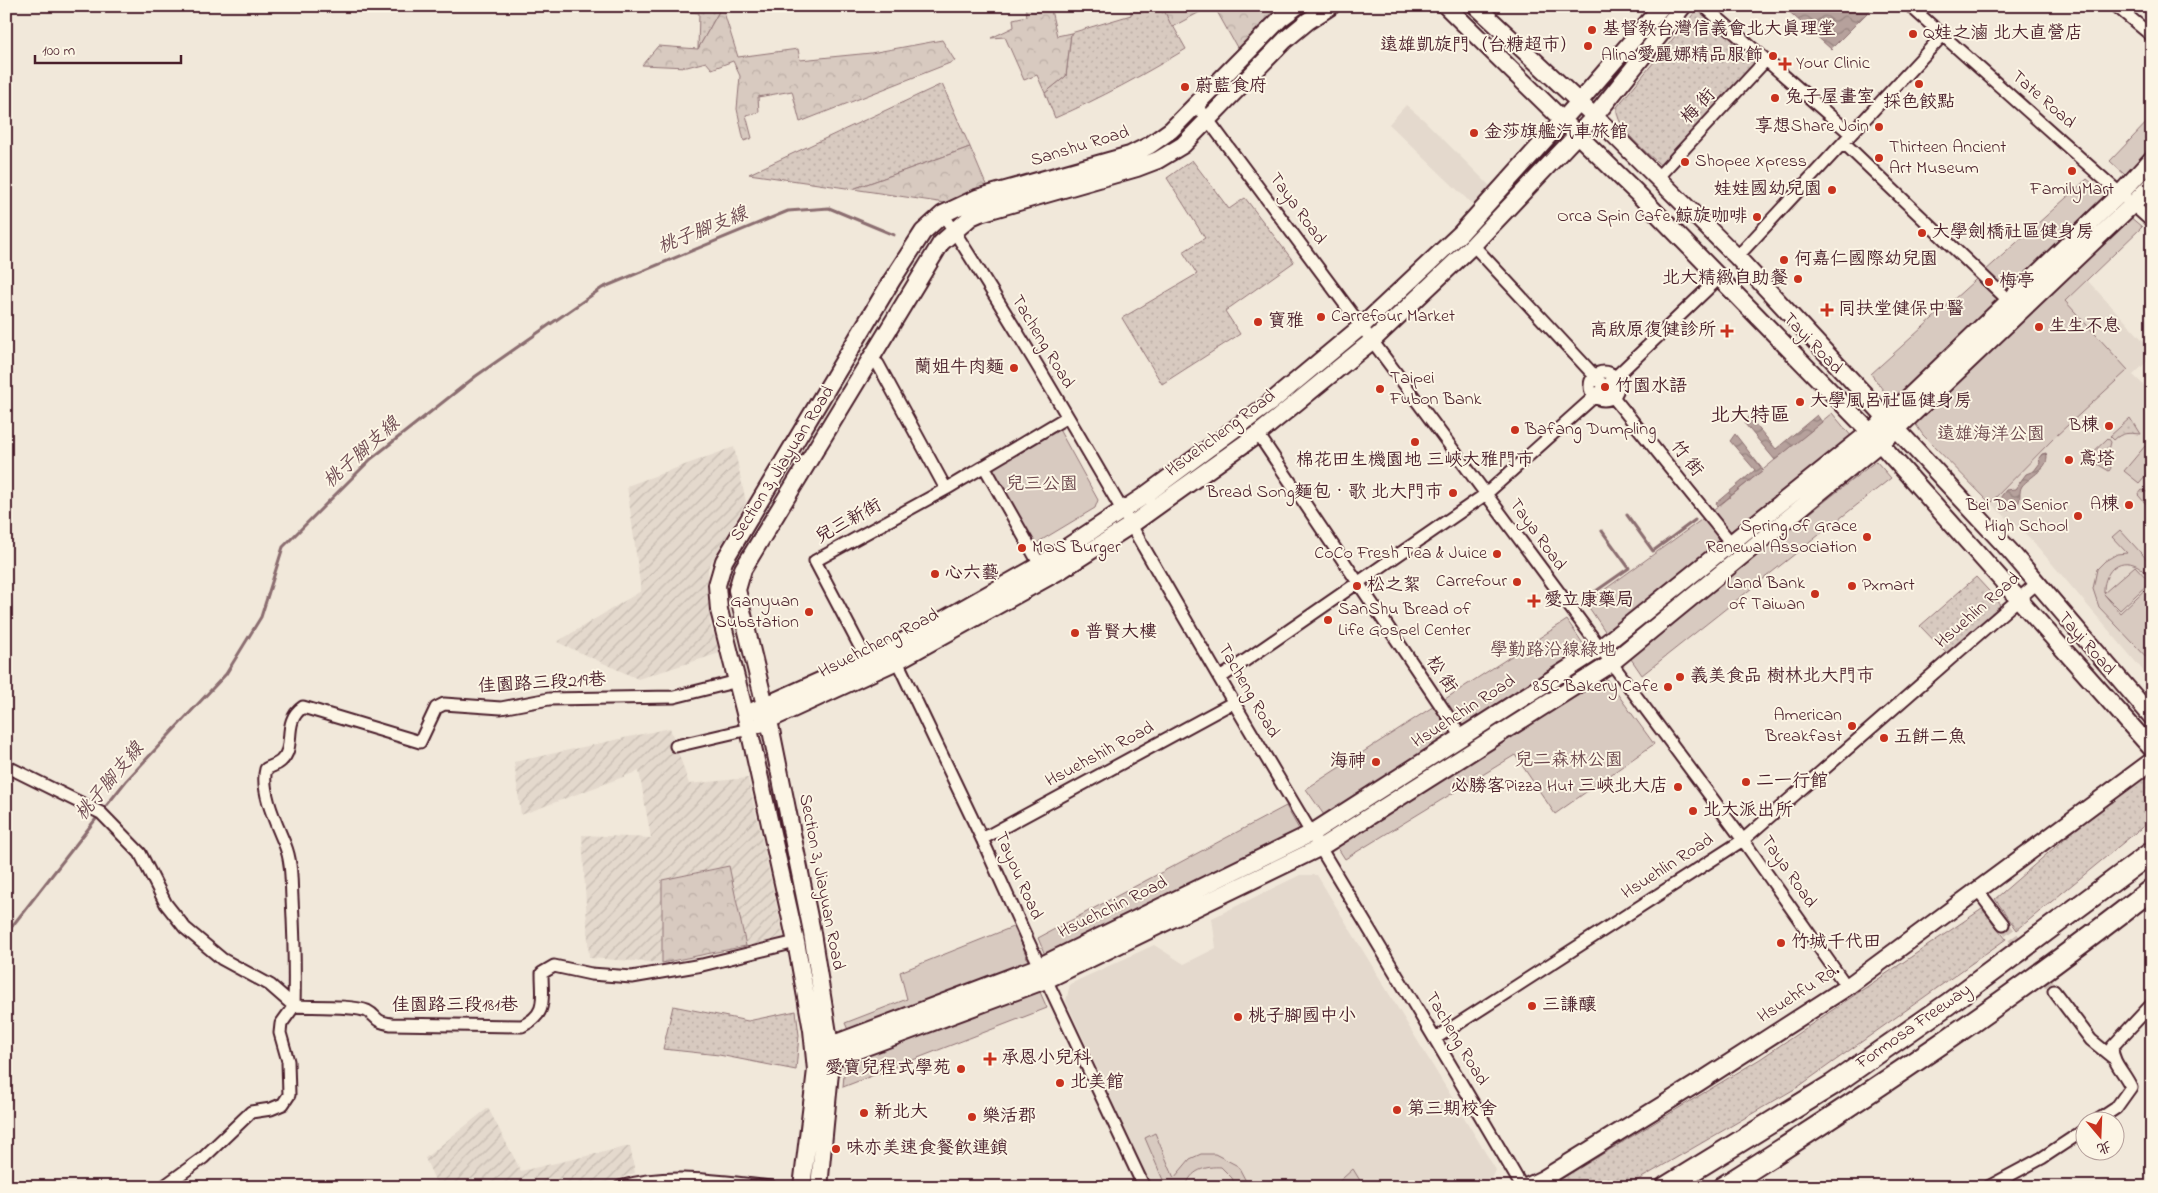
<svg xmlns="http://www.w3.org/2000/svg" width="2158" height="1193" font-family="'Indie Flower','LXGW WenKai TC',sans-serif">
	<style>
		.built { fill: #e4d9cd }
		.industrial { fill: url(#industrial-furrows) }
		.grass { fill: url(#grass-dots); stroke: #917476 }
		.forest { fill: url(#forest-crowns); stroke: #917476 }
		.park { fill: #d8cac0; stroke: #917476 }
		.water { fill: url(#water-waves); stroke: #8b6d6f }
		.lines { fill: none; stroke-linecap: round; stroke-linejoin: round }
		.stream { stroke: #8b6d6f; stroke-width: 3 }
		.street-tunnel { stroke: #d0c0b7; stroke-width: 11; stroke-dasharray: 11 5.5; stroke-linecap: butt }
		.street-casing { stroke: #4a1f2b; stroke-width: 15 }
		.secondary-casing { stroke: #4a1f2b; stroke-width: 20 }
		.highway-casing { stroke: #4a1f2b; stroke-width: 24 }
		.street { stroke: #fcf5e5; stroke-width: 11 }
		.secondary { stroke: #fcf5e5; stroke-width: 16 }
		.highway { stroke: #fcf5e5; stroke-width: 20 }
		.poi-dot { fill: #c8321e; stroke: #fcf5e5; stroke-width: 2 }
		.labels { text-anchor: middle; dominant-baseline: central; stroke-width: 4; stroke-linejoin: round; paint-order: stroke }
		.poi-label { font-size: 18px; fill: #4a1f2b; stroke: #fcf5e5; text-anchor: start }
		.street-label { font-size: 18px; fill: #4a1f2b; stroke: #fcf5e5 }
		.park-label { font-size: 18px; fill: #6e4a50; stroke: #fcf5e5 }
		.water-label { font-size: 19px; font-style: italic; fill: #704c53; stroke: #fcf5e5 }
		.quarter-label { font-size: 20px; fill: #4a1f2b; stroke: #fcf5e5 }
	</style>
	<defs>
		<pattern id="industrial-furrows" width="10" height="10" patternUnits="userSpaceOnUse" patternTransform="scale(1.25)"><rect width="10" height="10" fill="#e4d9cd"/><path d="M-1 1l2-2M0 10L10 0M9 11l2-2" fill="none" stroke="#c5bab0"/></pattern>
		<pattern id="grass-dots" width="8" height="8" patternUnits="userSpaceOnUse" patternTransform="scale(1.25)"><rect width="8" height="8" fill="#d8cac0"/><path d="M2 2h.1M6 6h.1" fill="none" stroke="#bbada5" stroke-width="1.8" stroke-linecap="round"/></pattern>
		<pattern id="forest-crowns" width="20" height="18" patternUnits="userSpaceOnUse" patternTransform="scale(1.25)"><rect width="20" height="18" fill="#d8cac0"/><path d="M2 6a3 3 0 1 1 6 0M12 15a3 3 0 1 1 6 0" fill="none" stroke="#bbada5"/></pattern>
		<pattern id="water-waves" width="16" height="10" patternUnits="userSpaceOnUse" patternTransform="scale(1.25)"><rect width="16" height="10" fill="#b6a19c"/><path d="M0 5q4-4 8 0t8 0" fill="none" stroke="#96837f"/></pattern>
	</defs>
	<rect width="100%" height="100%" fill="#f1e8da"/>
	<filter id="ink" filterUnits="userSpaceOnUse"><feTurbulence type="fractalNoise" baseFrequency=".02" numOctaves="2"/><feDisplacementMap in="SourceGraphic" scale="10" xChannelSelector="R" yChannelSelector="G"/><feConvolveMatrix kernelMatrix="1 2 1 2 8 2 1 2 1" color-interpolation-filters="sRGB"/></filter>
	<g filter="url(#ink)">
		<!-- built -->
		<path class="built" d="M1406,105l18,15 67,67 -18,18 -84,-81z
			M2087,280l65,70v7l-19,18 19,18v288l-122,-143 -40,-35 66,-67 9,-135z
			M1300,875h17l179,295 -7,17h-337l-86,-186 4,-17 84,-39 30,19 32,-16 -4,-30z"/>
		<!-- industrial -->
		<path class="industrial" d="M734,447l12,55 -38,66 2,55 10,30 -82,26 -81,-37 84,-51 -14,-105z
			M670,728l19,56 59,-6 36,160 -38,8 -17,-80 -67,14v83l-73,-5 -7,-123 69,3 -12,-67 -118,44 -7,-53z
			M488,1108l33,63 109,-25 5,27 -42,14h-155l-13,-29z"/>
		<!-- grass -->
		<path class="grass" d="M683,6h39l-24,43 1,-36 -20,-2z
			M1131,6h31l24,43c-43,26 -85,49 -131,69l-10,-25 21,-17 5,-43 60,-18z
			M1700,6l66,54 -101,109c-15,-14 -51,-41 -48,-62z
			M942,84l28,63 -117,42 -104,-15z
			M1192,160l37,49 16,-11 49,64 -69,49 15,23 -78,50 -40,-66 75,-44 -14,-22 22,-14 -38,-60z
			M1590 386a14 14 0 1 1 28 0a14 14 0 1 1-28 0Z
			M2130,418l10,16c-11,-1 -18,-2 -26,6l-4,-4z
			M2108,438l3,4 -4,16 4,10 -2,3 -22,-13z
			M2142,490l10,4v17l-14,-16z
			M1976,577l23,25 1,7 -50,48 -30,-31z
			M2152,763v56l-135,111 -22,-31z
			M1982,909l24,30 -208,148 -172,100h-71l-2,-3 207,-125z
			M673,1006l75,15 48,-10 3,24 -3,35 -77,-15 -56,-6z"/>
		<!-- forest -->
		<path class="forest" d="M722,6l16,51 60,-8 2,11 71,-7 71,-13 13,21 -155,61 -8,-31 -34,6 1,15 -13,3 6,23 -8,3 -7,-32 3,-33 -7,-15 -21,8 -6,-7 -19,5 -45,-2 16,-19 40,3z
			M1025,6h25l7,30 14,-3 -5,43 -21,17 -8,-18 -13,5 -19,-43 -14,1 23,-11 -1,-8 14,-3z
			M1162,6h49l-39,21z
			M1214,6h66l-12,10 -29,35z
			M970,147l17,40 -42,16 -92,-14z
			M729,866l17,80 -84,17v-83z"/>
		<!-- park -->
		<path class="park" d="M2152,117v33l-26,26 -16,-15z
			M2087,179l19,15 -214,208 -21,-28z
			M2129,216l13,11 -77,74 63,69 -72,66 -66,67 -67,-68 -9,-13z
			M1832,413l20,24 -243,200 -23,-34 122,-88z
			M1056,424l42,76 -3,8 -65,39 -46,-81z
			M2145,446l7,5v17l-13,15 -15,-12z
			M1876,461l15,17 -249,197 -13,-19z
			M2120,530l32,35v15c-4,-5 -9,-11 -14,-14 -21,-11 -35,8 -34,27l31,-27 15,16 -30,28 -16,-16 16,19 32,-30v57l-4,3 4,4v16l-53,-56 -6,-18 4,-20 8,-8 12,-7 10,-1 -15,-16z
			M1567,620l21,31 -264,164 -18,-26z
			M1605,677l49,67 -99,70 -40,-59 -170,104 -9,-14z
			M1286,806l14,25 -255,124 -7,-17z
			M1015,926l14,37 -180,69 -4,-9 62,-24 -7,-27z
			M1032,991l8,1 7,16 -204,79 2,-25z
			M1155,1133l19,45 16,-19 11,-5h14l23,12 11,21h-13l-4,-9 -11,-11c-15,-1 -31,3 -35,20h-20l-21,-49z
			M1353,1169l11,18h-31z"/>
		<!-- water -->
		<path class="water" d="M1787,6h87l-43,43 -46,-41z
			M1817,415l5,7 -47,38 -30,-36 4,-7 27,32z
			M1735,434l28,36 -45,36 -2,-3 39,-33 -25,-29z
			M2046,453c6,14 -17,24 -24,33 -4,6 0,14 -5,19 -3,2 -10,5 -14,6l-3,-13 6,-8 9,-1 11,-15 8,-3 6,-8 -1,-5 3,-4z"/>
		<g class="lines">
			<!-- stream -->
			<path class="stream" d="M1627,515l26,36 42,-31
				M1586,598l43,-30 -27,-37
				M103,810l23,-29 100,-107 35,-57 22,-70 88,-88 105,-83 126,-88 186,-77 41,-3 65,27
				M6,934l93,-119"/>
			<!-- street-tunnel -->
			<path class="street-tunnel" d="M2003,924l51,67"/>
			<defs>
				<path id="street" d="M1704,6l147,128
					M1910,6l242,216
					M2116,6l36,30
					M1197,105l546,735 104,147
					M1844,143l164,157
					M1657,178l109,-118
					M943,214c103,159 195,325 291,489 95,162 194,321 288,484
					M1473,245l132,142 126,156
					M1737,257l206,-222
					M878,364l68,125
					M1590 386a14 14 0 1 1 28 0a14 14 0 1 1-28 0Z
					M1258,434l204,303
					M984,466l56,99
					M867,660l-52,-99 131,-72 121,-72
					M897,661l85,178 46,102 116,246
					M1220,678l266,-184 119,-107 114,-109
					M676,746l73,-17
					M6,766l95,47 39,40 26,51 19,24 37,31 48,26 24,21
					M982,839l252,-137
					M1978,891l25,33
					M2054,991l37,49 21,17
					M294,1006c1,-36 0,-72 -2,-108 -1,-17 0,-36 -7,-53 -8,-20 -25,-54 -19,-76 5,-3 11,-4 15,-8 16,-14 0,-39 22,-54l117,35 16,-34 8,-4 57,4 48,-9 125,-2 64,-16
					M294,1006c17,1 59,-1 73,5 12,6 5,10 24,13l131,2c26,-12 20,-27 20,-53l12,-7 37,8 41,3 70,-12 94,-23
					M1436,1038l307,-198 294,-257
					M2098,1120l18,-12 15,-21c-6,-14 -19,-24 -19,-40l40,-43
					M163,1187l40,-29 48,-46 20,-3 12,-5 6,-9 -1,-34 -8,-28 1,-9 13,-18
					M620,1187c49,-15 101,-5 151,0
					M1988,1187l54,-29 44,-29"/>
				<path id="secondary" d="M1446,6l190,186 234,240 282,317
					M1476,6l132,123 129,128 273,294 142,166
					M755,710l112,-50 60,-31 113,-64 104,-69 127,-94 91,-76 99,-93 118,-131 83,-96
					M760,724l137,-63 164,-91 70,-45 127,-91 115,-94 100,-95 122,-129 88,-110
					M815,1051l225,-85 272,-133 287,-184 288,-231 234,-225 31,-34
					M816,1062l31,-8 199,-74 275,-133 289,-183 287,-235 236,-225 19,-20
					M802,1187l14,-117 -4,-40 -16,-88 -47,-213 -30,-119 -2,-25 7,-24 168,-281 31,-48 20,-18 34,-16 153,-43 20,-10 21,-15 110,-112 16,-12
					M819,1187l11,-115v-26l-19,-119 -40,-197 -34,-140 6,-21 198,-326 30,-26 9,-4 157,-45 21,-8 25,-15 102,-105 23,-19 23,-15
					M1526,1187l17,-8 155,-96 149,-96 305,-226"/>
				<path id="highway" d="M1666,1187l166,-102 116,-81 204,-152
					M1723,1187c147,-93 292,-190 429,-298"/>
			</defs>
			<!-- street casing -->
			<use href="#street" class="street-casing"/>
			<!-- secondary casing -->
			<use href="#secondary" class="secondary-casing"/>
			<!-- highway casing -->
			<use href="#highway" class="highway-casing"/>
			<!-- street -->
			<use href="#street" class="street"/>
			<!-- secondary -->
			<use href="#secondary" class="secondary"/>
			<!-- highway -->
			<use href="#highway" class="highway"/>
		</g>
	</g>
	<!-- markers -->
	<g class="poi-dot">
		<circle cx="1592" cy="30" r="5"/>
		<circle cx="1913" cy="34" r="5"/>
		<circle cx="1588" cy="46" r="5"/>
		<circle cx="1773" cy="56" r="5"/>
		<path d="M1782.5 56.5h5v5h5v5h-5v5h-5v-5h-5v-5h5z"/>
		<circle cx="1919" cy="84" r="5"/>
		<circle cx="1185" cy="87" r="5"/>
		<circle cx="1775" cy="98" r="5"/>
		<circle cx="1879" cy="127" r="5"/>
		<circle cx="1474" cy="133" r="5"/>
		<circle cx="1879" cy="158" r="5"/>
		<circle cx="1685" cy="162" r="5"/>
		<circle cx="2072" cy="171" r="5"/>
		<circle cx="1832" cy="190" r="5"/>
		<circle cx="1757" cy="217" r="5"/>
		<circle cx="1922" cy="233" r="5"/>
		<circle cx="1784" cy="260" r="5"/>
		<circle cx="1798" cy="279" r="5"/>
		<circle cx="1989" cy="282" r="5"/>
		<path d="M1824.5 302.5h5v5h5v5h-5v5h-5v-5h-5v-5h5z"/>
		<circle cx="1321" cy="317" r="5"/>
		<circle cx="1258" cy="322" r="5"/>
		<circle cx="2039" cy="327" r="5"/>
		<path d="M1724.5 323.5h5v5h5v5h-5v5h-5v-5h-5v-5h5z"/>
		<circle cx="1014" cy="368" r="5"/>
		<circle cx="1605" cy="387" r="5"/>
		<circle cx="1380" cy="389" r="5"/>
		<circle cx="1800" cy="402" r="5"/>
		<circle cx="2109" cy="426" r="5"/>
		<circle cx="1515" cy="430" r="5"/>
		<circle cx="1415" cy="442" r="5"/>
		<circle cx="2069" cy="460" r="5"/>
		<circle cx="1453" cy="493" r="5"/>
		<circle cx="2129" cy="505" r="5"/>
		<circle cx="2078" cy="516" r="5"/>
		<circle cx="1867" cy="537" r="5"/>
		<circle cx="1022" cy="548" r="5"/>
		<circle cx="1497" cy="554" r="5"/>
		<circle cx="935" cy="574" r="5"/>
		<circle cx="1517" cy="582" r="5"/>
		<circle cx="1357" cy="586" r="5"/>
		<circle cx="1852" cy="586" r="5"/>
		<circle cx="1815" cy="594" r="5"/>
		<path d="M1531.5 593.5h5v5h5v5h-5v5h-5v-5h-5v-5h5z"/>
		<circle cx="809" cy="612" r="5"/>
		<circle cx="1328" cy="620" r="5"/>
		<circle cx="1075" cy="633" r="5"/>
		<circle cx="1680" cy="677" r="5"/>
		<circle cx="1668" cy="687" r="5"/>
		<circle cx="1852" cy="726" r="5"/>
		<circle cx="1884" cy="738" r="5"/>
		<circle cx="1376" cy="762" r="5"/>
		<circle cx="1746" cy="782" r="5"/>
		<circle cx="1678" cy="787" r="5"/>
		<circle cx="1693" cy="811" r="5"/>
		<circle cx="1781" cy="943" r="5"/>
		<circle cx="1532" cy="1006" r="5"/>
		<circle cx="1238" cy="1017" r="5"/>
		<path d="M987.5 1051.5h5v5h5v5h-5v5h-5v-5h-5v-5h5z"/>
		<circle cx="961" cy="1069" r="5"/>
		<circle cx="1060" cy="1083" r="5"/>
		<circle cx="1397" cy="1110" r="5"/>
		<circle cx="864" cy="1113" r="5"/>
		<circle cx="972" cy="1117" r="5"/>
		<circle cx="836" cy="1149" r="5"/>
	</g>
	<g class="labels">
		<!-- poi labels -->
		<g class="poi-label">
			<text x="1602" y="30">基督教台灣信義會北大真理堂</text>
			<text x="1923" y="34">Q娃之滷 北大直營店</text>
			<text x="1578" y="46" text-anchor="end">遠雄凱旋門（台糖超市）</text>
			<text x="1763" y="56" text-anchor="end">Alina愛麗娜精品服飾</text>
			<text x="1796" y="64">Your Clinic</text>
			<text x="1195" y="87">蔚藍食府</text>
			<text x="1785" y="98">兔子屋畫室</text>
			<text x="1919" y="103" text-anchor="middle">採色餃點</text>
			<text x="1869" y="127" text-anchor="end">享想Share Join</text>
			<text x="1484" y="133">金莎旗艦汽車旅館</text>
			<text x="1889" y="148">Thirteen Ancient<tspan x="1889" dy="21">Art Museum</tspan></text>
			<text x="1695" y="162">Shopee Xpress</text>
			<text x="1822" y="190" text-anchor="end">娃娃國幼兒園</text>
			<text x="2072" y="190" text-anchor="middle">FamilyMart</text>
			<text x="1747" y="217" text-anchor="end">Orca Spin Cafe 鯨旋咖啡</text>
			<text x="1932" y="233">大學劍橋社區健身房</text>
			<text x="1794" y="260">何嘉仁國際幼兒園</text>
			<text x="1788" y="279" text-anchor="end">北大精緻自助餐</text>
			<text x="1999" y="282">梅亭</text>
			<text x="1838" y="310">同扶堂健保中醫</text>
			<text x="1331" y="317">Carrefour Market</text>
			<text x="1268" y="322">寶雅</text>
			<text x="2049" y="327">生生不息</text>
			<text x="1716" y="331" text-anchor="end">高啟原復健診所</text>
			<text x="1004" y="368" text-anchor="end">蘭姐牛肉麵</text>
			<text x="1390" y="379">Taipei<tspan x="1390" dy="21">Fubon Bank</tspan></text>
			<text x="1615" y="387">竹園水語</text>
			<text x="1810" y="402">大學風呂社區健身房</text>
			<text x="2099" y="426" text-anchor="end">B棟</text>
			<text x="1525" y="430">Bafang Dumpling</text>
			<text x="2079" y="460">鳶塔</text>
			<text x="1415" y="461" text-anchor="middle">棉花田生機園地 三峽大雅門市</text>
			<text x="1443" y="493" text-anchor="end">Bread Song麵包‧歌 北大門市</text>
			<text x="2119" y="505" text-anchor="end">A棟</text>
			<text x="2068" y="506" text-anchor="end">Bei Da Senior<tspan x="2068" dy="21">High School</tspan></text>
			<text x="1857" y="527" text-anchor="end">Spring of Grace<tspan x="1857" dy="21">Renewal Association</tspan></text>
			<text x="1032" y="548">MOS Burger</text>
			<text x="1487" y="554" text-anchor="end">CoCo Fresh Tea &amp; Juice</text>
			<text x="945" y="574">心六藝</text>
			<text x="1507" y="582" text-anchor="end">Carrefour</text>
			<text x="1805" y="584" text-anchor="end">Land Bank<tspan x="1805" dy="21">of Taiwan</tspan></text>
			<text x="1367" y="586">松之絮</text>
			<text x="1862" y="586">Pxmart</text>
			<text x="1544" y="601">愛立康藥局</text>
			<text x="799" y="602" text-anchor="end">Ganyuan<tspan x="799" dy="21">Substation</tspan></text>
			<text x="1338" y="610">SanShu Bread of<tspan x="1338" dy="21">Life Gospel Center</tspan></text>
			<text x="1085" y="633">普賢大樓</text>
			<text x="1690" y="677">義美食品 樹林北大門市</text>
			<text x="1658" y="687" text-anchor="end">85C Bakery Cafe</text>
			<text x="1842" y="716" text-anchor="end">American<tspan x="1842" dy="21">Breakfast</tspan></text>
			<text x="1894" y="738">五餅二魚</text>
			<text x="1366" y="762" text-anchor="end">海神</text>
			<text x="1756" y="782">二一行館</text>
			<text x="1668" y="787" text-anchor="end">必勝客Pizza Hut 三峽北大店</text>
			<text x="1703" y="811">北大派出所</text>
			<text x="1791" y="943">竹城千代田</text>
			<text x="1542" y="1006">三謙釀</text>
			<text x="1248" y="1017">桃子腳國中小</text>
			<text x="1001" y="1059">承恩小兒科</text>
			<text x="951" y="1069" text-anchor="end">愛寶兒程式學苑</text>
			<text x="1070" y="1083">北美館</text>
			<text x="1407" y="1110">第三期校舍</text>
			<text x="874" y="1113">新北大</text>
			<text x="982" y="1117">樂活郡</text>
			<text x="846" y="1149">味亦美速食餐飲連鎖</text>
		</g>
		<!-- street labels -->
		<g class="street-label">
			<text transform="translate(2043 100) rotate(41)">Tate Road</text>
			<text transform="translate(1699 107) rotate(-47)">梅 街</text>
			<text transform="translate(1080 147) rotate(-17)">Sanshu Road</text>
			<text transform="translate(1297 209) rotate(54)">Taya Road</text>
			<text transform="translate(1042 342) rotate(59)">Tacheng Road</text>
			<text transform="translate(1812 344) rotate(46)">Tayi Road</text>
			<text transform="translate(1221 434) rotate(-37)">Hsuehcheng Road</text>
			<text transform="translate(1686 459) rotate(51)">竹 街</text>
			<text transform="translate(783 464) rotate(-58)">Section 3, Jiayuan Road</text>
			<text transform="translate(849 522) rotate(-29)">兒三新街</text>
			<text transform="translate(1537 535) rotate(54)">Taya Road</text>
			<text transform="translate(1978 611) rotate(-41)">Hsuehlin Road</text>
			<text transform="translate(879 644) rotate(-27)">Hsuehcheng Road</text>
			<text transform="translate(2086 644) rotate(49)">Tayi Road</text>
			<text transform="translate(1441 675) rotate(57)">松 街</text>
			<text transform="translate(542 684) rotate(-3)">佳園路三段219巷</text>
			<text transform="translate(1248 691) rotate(60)">Tacheng Road</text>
			<text transform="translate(1464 712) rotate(-33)">Hsuehchin Road</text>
			<text transform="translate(1100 755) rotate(-28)">Hsuehshih Road</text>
			<text transform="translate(1668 867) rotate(-33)">Hsuehlin Road</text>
			<text transform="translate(1788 872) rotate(55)">Taya Road</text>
			<text transform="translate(1018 876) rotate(66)">Tayou Road</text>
			<text transform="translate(821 882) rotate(79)">Section 3, Jiayuan Road</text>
			<text transform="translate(1113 908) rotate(-26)">Hsuehchin Road</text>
			<text transform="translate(1799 994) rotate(-33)">Hsuehfu Rd.</text>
			<text x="455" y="1006">佳園路三段181巷</text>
			<text transform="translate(1914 1027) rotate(-35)">Formosa Freeway</text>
			<text transform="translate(1456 1039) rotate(59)">Tacheng Road</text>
		</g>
		<!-- park labels -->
		<g class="park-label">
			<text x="1991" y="435">遠雄海洋公園</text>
			<text x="1042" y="485">兒三公園</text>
			<text x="1553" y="651">學勤路沿線綠地</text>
			<text x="1569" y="761">兒二森林公園</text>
		</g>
		<!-- water labels -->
		<g class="water-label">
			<text transform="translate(703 231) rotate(-22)">桃子腳支線</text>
			<text transform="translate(362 453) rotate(-42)">桃子腳支線</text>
			<text transform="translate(110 782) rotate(-50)">桃子腳支線</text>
		</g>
		<!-- quarter labels -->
		<g class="quarter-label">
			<text x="1750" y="416">北大特區</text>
		</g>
	</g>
	<!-- margin -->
	<rect width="2158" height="1193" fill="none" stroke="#fcf5e5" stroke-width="25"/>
	<rect x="12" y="12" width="2133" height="1168" fill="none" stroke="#4a1f2b" stroke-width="2" filter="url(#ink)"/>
	<!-- north arrow -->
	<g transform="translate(2100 1136) rotate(161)"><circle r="24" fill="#fcf5e5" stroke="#b59f9b"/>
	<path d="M0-4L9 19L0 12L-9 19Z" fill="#c8321e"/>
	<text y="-8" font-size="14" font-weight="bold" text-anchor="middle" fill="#4a1f2b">北</text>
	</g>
	<!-- scale -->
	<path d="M35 55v8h146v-8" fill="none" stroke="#4a1f2b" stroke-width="2.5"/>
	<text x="42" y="55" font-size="15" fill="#4a1f2b" stroke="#fcf5e5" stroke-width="4" paint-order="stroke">100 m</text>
</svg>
